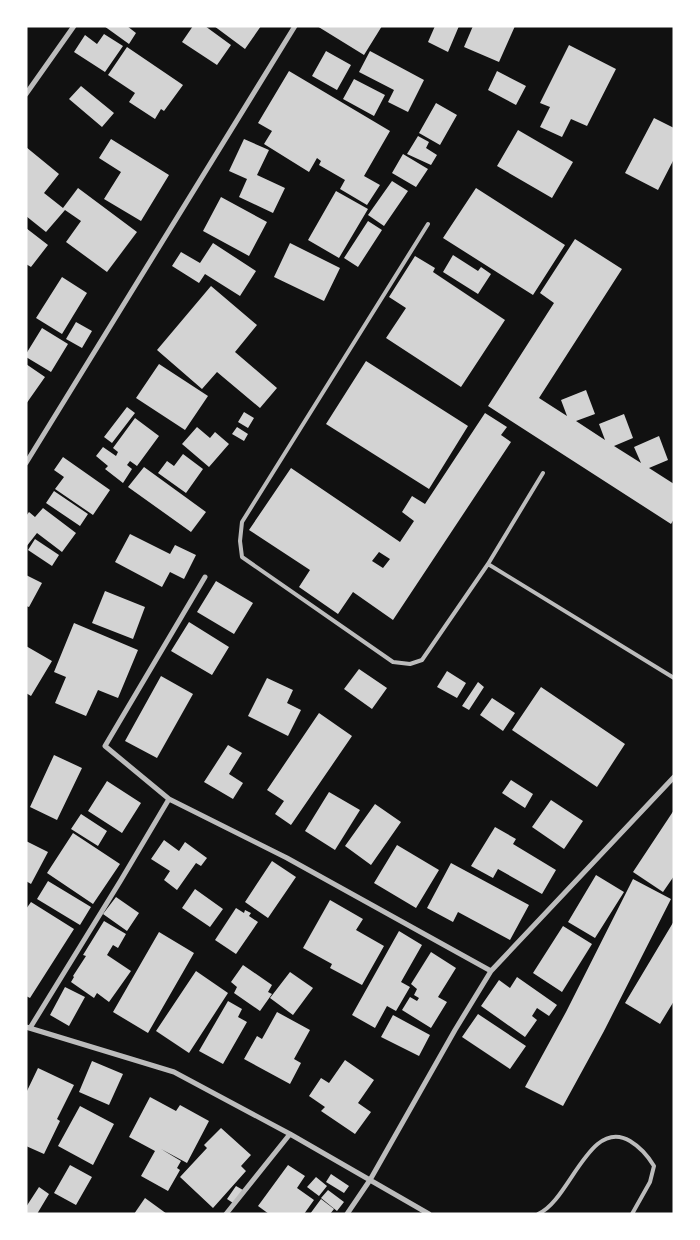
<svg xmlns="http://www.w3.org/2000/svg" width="700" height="1240" font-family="Raleway,sans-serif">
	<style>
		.building { fill: #d3d3d3; fill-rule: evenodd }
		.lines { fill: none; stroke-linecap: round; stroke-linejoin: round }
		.service { stroke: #bcbcbc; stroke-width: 4 }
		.minor { stroke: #bcbcbc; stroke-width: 5 }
	</style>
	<rect width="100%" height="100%" fill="#111"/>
	<!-- building -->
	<path class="building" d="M104,26h23l9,7 -7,11z
		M193,26h12l26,19 -14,20 -35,-23z
		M214,26h47l-16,23z
		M317,26h65l-18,29z
		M435,26h24l-11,26 -20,-10z
		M473,26h42l-16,36 -35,-15z
		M104,34l19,12 -18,26 -31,-20 11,-17 12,9z
		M569,45l47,24 -29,57 -16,-7 -9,18 -22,-10 10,-20 -10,-4z
		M127,47l56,38 -19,26 -3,-2 -6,10 -26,-17 6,-9 -27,-18z
		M326,51l25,14 -14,25 -25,-14z
		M370,51l54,29 -16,32 -20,-10 6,-12 -35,-18z
		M289,71l101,60 -26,45 16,9 -13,20 -27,-16 5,-9 -26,-15 2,-4 -4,-3 -8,14 -45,-28 8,-13 -14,-8z
		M497,71l29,15 -10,19 -28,-15z
		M354,79l31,16 -11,21 -31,-17z
		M81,86l33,27 -12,14 -33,-28z
		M436,103l21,12 -17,30 -21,-12z
		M654,118l20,10v31l-16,31 -33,-17z
		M518,130l55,32 -21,36 -55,-32z
		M418,136l11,6 -3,6 11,7 -6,10 -24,-11z
		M111,139l58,36 -28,46 -37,-22 17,-27 -22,-14z
		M244,139l25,11 -12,25 28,13 -12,25 -34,-16 8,-18 -18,-8z
		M26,147l33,27 -15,19 19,15 15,-20 59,44 -30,40 -41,-30 15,-21 -16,-11 -19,22 -20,-16z
		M403,154l25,15 -12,18 -24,-14z
		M392,181l16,10 -24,35 -16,-11z
		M476,188l89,57 -32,50 -90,-57z
		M336,191l32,18 -29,49 -31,-18z
		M221,197l46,25 -18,34 -46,-25z
		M368,221l14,9 -24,37 -14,-9z
		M26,228l22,17 -17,22 -5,-3z
		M575,239l47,30 -83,129 28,18 -6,-16 25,-10 9,24 -19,7 29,19 -6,-16 25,-10 9,24 -19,8 27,17 -7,-16 25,-11 9,24 -19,8 25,16v35l-3,5 -183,-118 66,-103 -14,-10z
		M213,243l43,28 -16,25 -35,-22 -6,9 -27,-17 9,-14 19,11z
		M290,243l50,25 -16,33 -50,-24z
		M453,255l25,16 3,-4 10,7 -13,20 -35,-22z
		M415,256l20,12 -2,4 72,48 -44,67 -75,-49 20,-30 -17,-11z
		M62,277l25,16 -25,41 -26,-16z
		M211,286l46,39 -22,27 42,36 -17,20 -43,-36 -15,17 -45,-39z
		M76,322l16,9 -10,17 -16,-9z
		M42,328l26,16 -17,28 -25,-15v-3z
		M366,361l102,65 -39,63 -103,-65z
		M26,364l19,13 -19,27z
		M159,364l49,32 -23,34 -49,-32z
		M127,407l8,6 -23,30 -8,-6z
		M244,412l10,6 -6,10 -10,-6z
		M485,413l22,14 -6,8 10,7 -118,178 -40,-28 -15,22 -39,-27 11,-17 -61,-40 42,-62 109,74 14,-21 -12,-9 10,-16 13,8zM379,552l11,7 -7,9 -11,-7z
		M135,418l24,18 -22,30 -7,-5 -3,4 5,4 -9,14 -18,-14 3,-3 -12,-10 7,-9 13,9 2,-4 -5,-4z
		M197,427l13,11 5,-6 14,12 -20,23 -27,-23z
		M237,427l11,7 -4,7 -12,-7z
		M183,454l20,15 -17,24 -28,-20 9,-12 7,5z
		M63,457l47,33 -17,25 -38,-26 9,-12 -10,-7z
		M144,467l62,45 -15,20 -63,-45z
		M54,491l34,23 -8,12 -34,-23z
		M43,508l33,25 -14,19 -25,-19 -11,14v-31l3,-4 6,5z
		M130,534l40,20 5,-9 21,10 -12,24 -14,-7 -8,15 -47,-25z
		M35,539l24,16 -7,11 -24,-16z
		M26,575l16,8 -13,24 -3,-1z
		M216,581l37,22 -19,31 -37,-22z
		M105,591l40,16 -12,32 -41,-16z
		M189,622l40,25 -17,28 -41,-24z
		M74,623l64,27 -20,48 -20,-8 -12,26 -31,-13 11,-26 -12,-5z
		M26,646l26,15 -21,35 -5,-3z
		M359,669l28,19 -15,21 -28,-20z
		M447,671l19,12 -9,15 -20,-11z
		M161,676l32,18 -36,64 -32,-17z
		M267,678l26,12 -6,13 14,7 -13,26 -40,-20z
		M478,682l6,5 -15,23 -7,-4z
		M541,687l84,57 -28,43 -85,-57z
		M492,698l23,15 -12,18 -23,-16z
		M319,713l33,23 -61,89 -16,-11 9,-13 -17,-11z
		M228,745l14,8 -13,21 14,9 -10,16 -29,-17z
		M54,755l28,13 -25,52 -27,-13z
		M511,780l22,14 -8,14 -23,-15z
		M107,781l34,22 -19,30 -34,-22z
		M329,792l31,18 -25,40 -30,-19z
		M551,800l32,21 -19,28 -32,-22z
		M375,804l26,18 -30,43 -26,-19z
		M674,810v66l-11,16 -30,-20z
		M81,814l26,17 -9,15 -27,-17z
		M495,827l21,12 -3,5 43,26 -14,24 -44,-25 -5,9 -22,-12z
		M73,833l47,31 -27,40 -46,-31z
		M164,840l15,11 6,-9 22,16 -6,8 -5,-3 -19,27 -13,-10 6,-9 -19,-12z
		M26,841l22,11 -17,32 -5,-3z
		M397,845l42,25 -23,38 -42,-25z
		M272,861l24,16 -28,41 -23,-16z
		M451,863l78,42 -19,35 -52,-28 -5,10 -26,-14z
		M596,875l28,17 -29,46 -27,-16z
		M633,879l38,20 -67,132 -41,75 -38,-19 41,-75z
		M48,881l43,26 -11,18 -43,-26z
		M195,889l28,20 -13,18 -28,-19z
		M116,897l23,16 -12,18 -24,-17z
		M330,900l33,19 -7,11 28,16 -22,39 -32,-17 2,-4 -29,-16z
		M31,902l43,27 -44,69 -4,-2v-87z
		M236,908l8,5 1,-3 6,3 -2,3 9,6 -22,32 -21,-14z
		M104,921l22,13 -8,14 -5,-3 -6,10 24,16 -22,31 -12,-9 -3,5 -23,-16 3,-5 -1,-1 13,-20 -3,-1z
		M674,921v80l-14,23 -35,-21z
		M563,926l29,18 -30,48 -29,-19z
		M399,931l23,14 -21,37 9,5 -14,24 -9,-5 -12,22 -23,-13z
		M159,932l35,21 -46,80 -35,-21z
		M431,952l25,16 -18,29 9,5 -16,26 -29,-18 8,-13 7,4 2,-3 -5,-3 3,-6 -6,-5z
		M243,965l29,20 -4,7 4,2 -12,17 -26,-18 3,-6 -6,-5z
		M196,971l32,22 -39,60 -33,-22z
		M290,972l23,16 -20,27 -23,-17z
		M517,977l40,28 -8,11 -12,-8 -5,8 5,4 -12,17 -44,-31 18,-26 11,8z
		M65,987l20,10 -16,29 -19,-11z
		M228,1001l14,8 -4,8 9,5 -24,42 -24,-13z
		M277,1012l33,18 -16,29 7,4 -11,21 -46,-25 13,-23 5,3z
		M478,1014l48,32 -16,23 -48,-32z
		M393,1015l37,20 -11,21 -38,-19z
		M345,1060l29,20 -16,23 13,9 -16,22 -34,-23 4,-4 -16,-11 12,-18 8,5z
		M92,1061l31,13 -14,31 -30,-13z
		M38,1068l36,17 -17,34 3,2 -16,33 -18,-8v-53z
		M150,1097l26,14 4,-6 29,16 -22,42 -26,-14 20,12 -4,7 3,2 -12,21 -27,-15 14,-25 -26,-14z
		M80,1106l34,18 -21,41 -35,-19z
		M221,1128l30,27 -10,11 5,5 -33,37 -33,-31 27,-29 -3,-3z
		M70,1165l22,12 -16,28 -22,-12z
		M288,1165l17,11 -8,12 17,12 -10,14h-35l-11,-8z
		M331,1174l18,12 -5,7 -18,-11z
		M316,1177l11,9 -8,10 -12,-9z
		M236,1186l7,4 -10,13 -6,-4z
		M39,1187l10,7 -12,20h-11v-7z
		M328,1190l16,12 -7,9 -16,-13z
		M145,1198l22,16h-33z
		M321,1199l13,10 -4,5h-20z"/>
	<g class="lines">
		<!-- service -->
		<path class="service" d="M428,224l-186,298 -2,19 2,16 151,105 17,2 12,-4 66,-96 55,-91
			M488,564l186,114
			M538,1214c32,-13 51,-97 92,-73 10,6 18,15 24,25l-4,16 -18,32"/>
		<!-- minor -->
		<path class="minor" d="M26,94l48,-68
			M26,463l269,-437
			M205,577l-100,169 64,53 118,59 204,113
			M26,1027l148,45 116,62 139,80
			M30,1028l91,-148 48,-81
			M226,1214l64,-80
			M347,1214l23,-34 85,-150 36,-59 183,-194"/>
	</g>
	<!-- border -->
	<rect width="700" height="1240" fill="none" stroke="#ffffff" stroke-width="55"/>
</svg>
